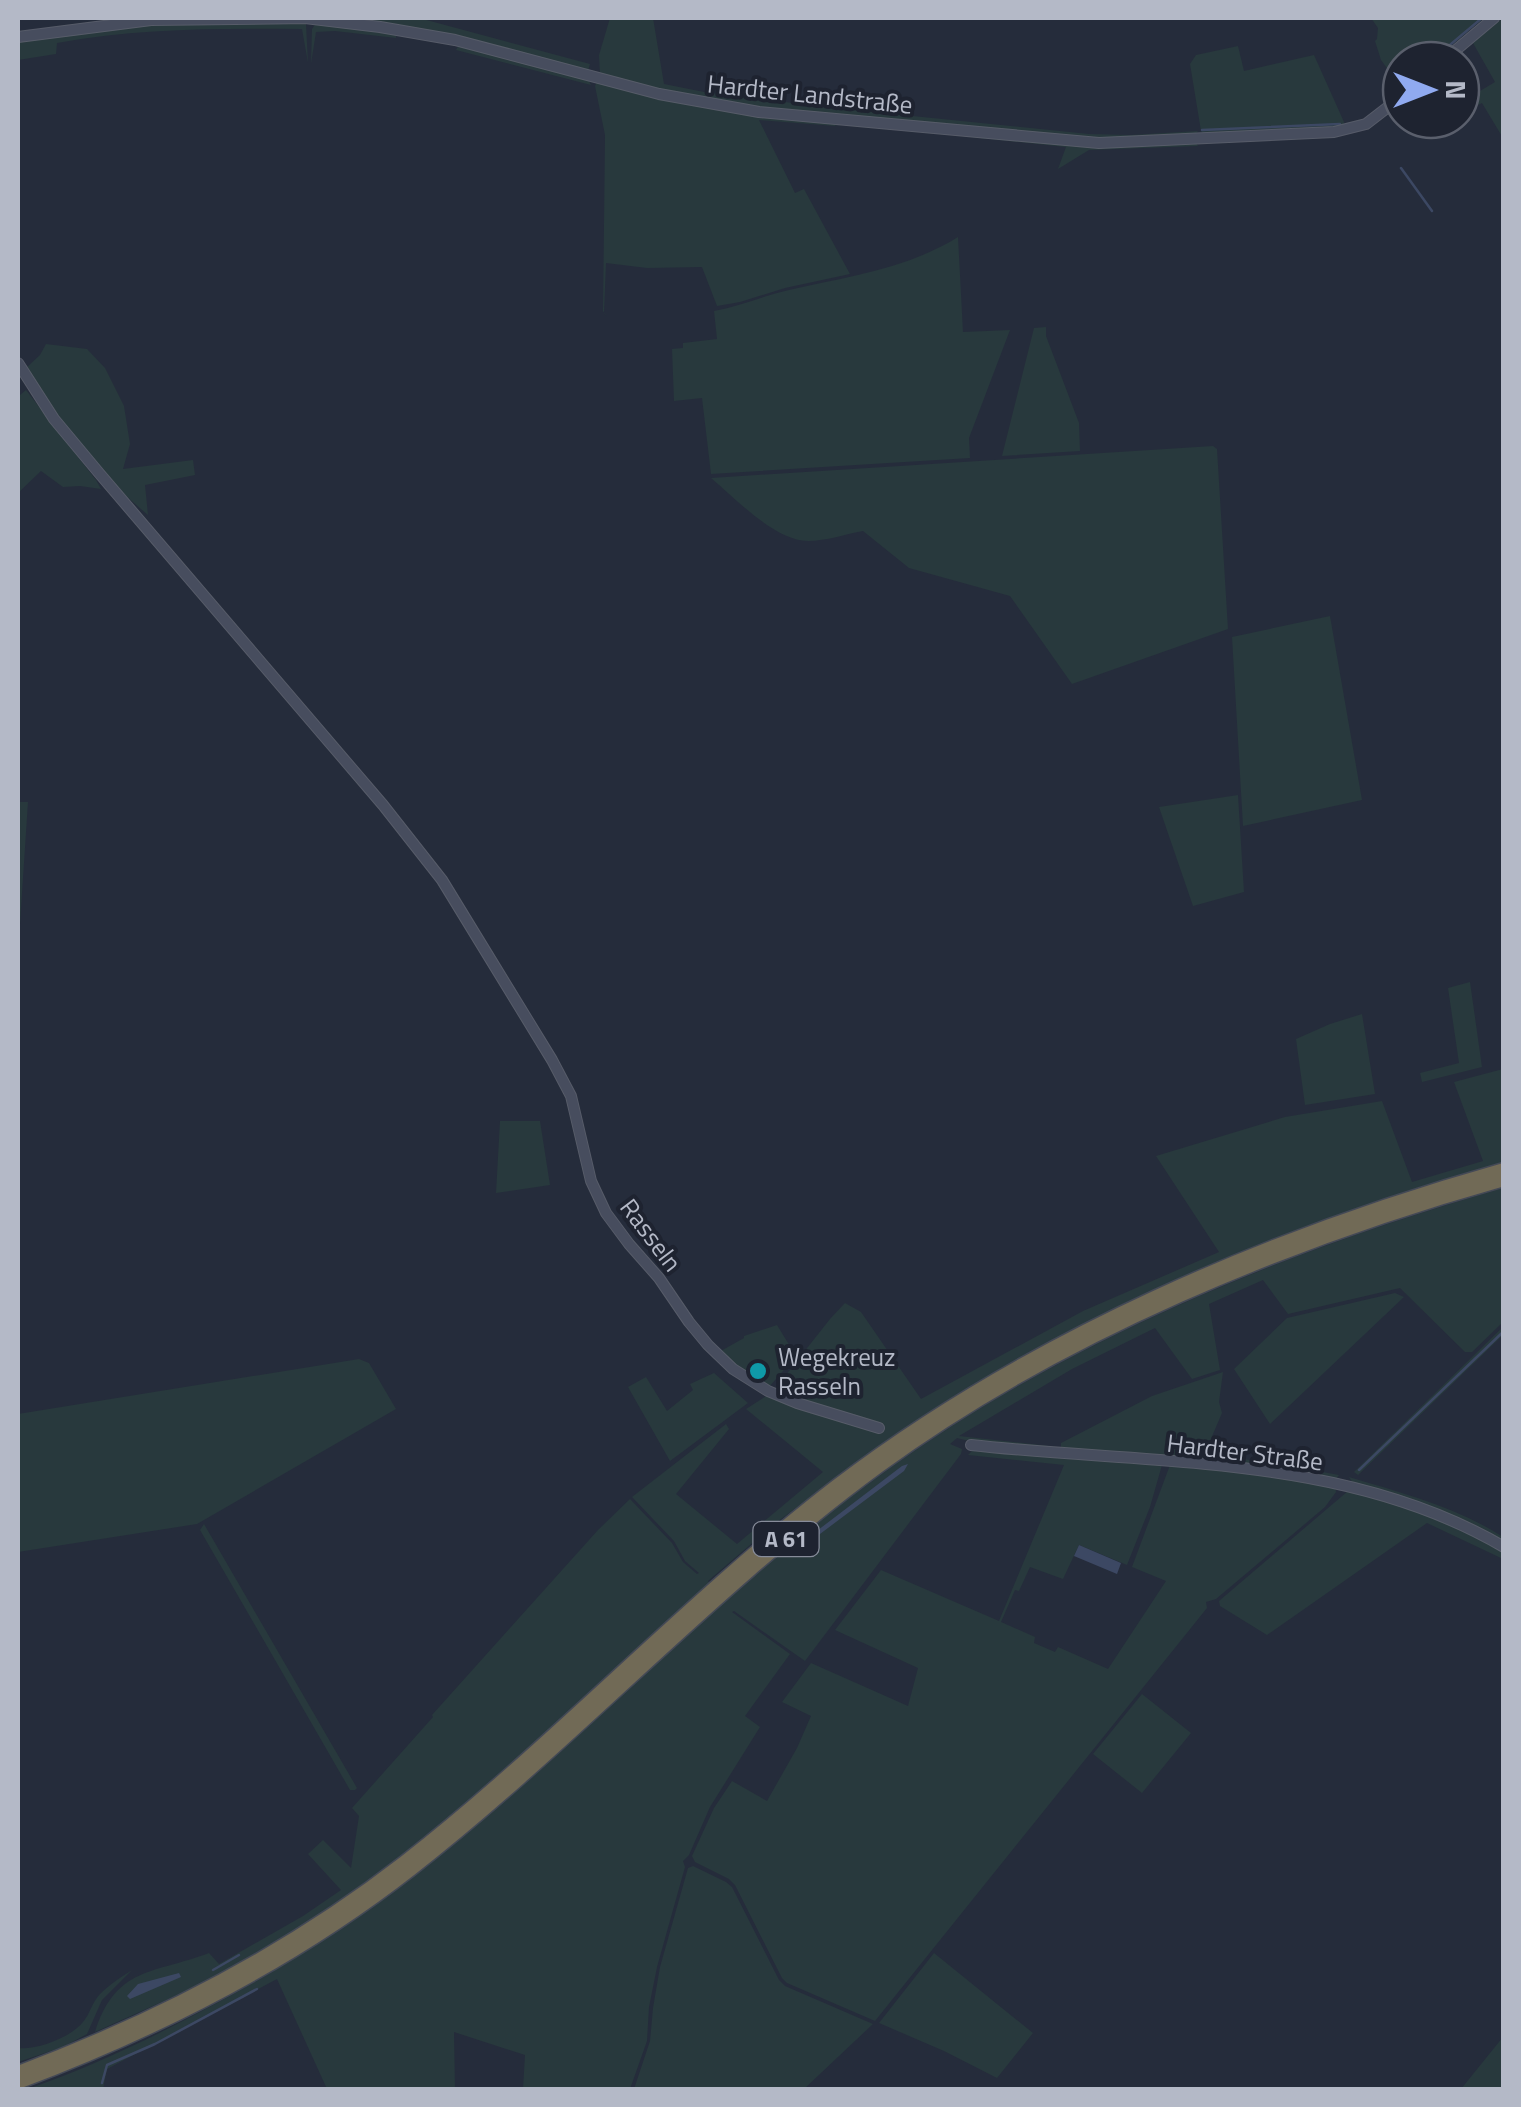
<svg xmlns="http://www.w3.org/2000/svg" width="1521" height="2107" font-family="'Titillium Web',sans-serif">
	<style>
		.green { fill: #28393d }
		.water { fill: #3c4863 }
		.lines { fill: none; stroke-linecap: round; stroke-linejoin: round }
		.stream { stroke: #3c4863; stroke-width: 2.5 }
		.secondary-casing { stroke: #575c69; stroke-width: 12 }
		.highway-casing { stroke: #444956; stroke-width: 15 }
		.secondary { stroke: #474d5e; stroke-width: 10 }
		.highway { stroke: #716a56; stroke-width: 12 }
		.culture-dot { fill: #0f9aa8; stroke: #1e2330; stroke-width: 4 }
		.labels { text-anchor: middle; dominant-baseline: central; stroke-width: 8; stroke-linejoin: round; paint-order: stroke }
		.shield { fill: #1e2330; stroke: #878c9a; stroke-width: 2.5 }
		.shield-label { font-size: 22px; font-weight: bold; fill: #b4b9c7 }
		.street-label { font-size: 25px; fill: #b4b9c7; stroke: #1e2330 }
		.poi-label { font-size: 25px; fill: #b4b9c7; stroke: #1e2330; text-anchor: start }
	</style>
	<rect width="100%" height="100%" fill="#252c3b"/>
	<!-- green -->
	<path class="green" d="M337,18h82l171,46 -2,7z
		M610,18h43l11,66 40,8 130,16 255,26 42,1 67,-4 -6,7 -104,2 -362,-37 -31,-5 -95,-23 -1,-20z
		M1371,18h113l-50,42h-33v29l-11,9 -1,-2 11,-10 -19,-26 -6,-19 2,-2 1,-11z
		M1503,18h1l-1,120 -21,-35 -6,3 -6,-9 25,-15 -22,-39z
		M156,22h139l11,2 2,39 -6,-34c-82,-1 -164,-1 -245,14l-1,11 -38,6v-21z
		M316,23l80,12v3l-61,-7 -19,1 -5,32 1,-35z
		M459,45l129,34 3,6 -135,-35z
		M1238,46l6,25 70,-16 30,67 -1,6 -138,9 -4,-6 -11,-67 6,-9z
		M597,82l87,22 72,11 275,25 165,3 2,3 -109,4 -31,19 8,-22 -228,-24 -3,3 -76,-6 36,73 9,-4 46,85 -65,14 -45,14 -23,4 -15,-39 -55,1 -41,-5 -2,50 3,4 -4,-6 2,-176 -10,-49z
		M958,237l5,95 47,-2 -41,108 1,20 -259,16 -9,-76 -28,3 -2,-52 11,-1v-5l34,-4 -3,-28c26,-5 49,-15 75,-21 57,-13 118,-21 169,-53z
		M1046,327v9l33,87 1,28 -78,5 32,-128z
		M46,344l41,5 18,19 19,38 6,38 -7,25 70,-9 2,15 -50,10 3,30c-50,-41 -87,-94 -122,-147l14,-13z
		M26,390l70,90 5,9 -21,-3 -17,1 -22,-16 -23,22v-91l2,-7z
		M1213,446l4,3 11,180 -156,55 -62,-88 -101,-28 -46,-37c-17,3 -37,10 -55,10 -34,-1 -72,-42 -97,-63z
		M1330,616l32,184 -119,26 -11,-189z
		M1238,795l6,97 -51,14 -34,-99z
		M18,802h10l-10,152z
		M1470,982l12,85 -60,15 -2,-9 39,-10 -11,-75z
		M1362,1014l13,80 -70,11 -9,-66 34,-15z
		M1503,1069v93l-95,30 -275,109 -99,49 -75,43 -71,47 -111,82 -69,59 14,18c87,-71 174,-141 270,-198 157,-93 337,-163 511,-213v134l-31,30h-7l-65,-64 -112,26 -25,-34 -54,24 11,66 -28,9 -37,-51 -83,41 -113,67 90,10 -8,3 -72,-8 -12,-3 -7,6 12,5 -1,5 -156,207 -71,-50 -2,1 58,42 -45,62 15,11 -50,80 -21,48 -6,6 2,6 -28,100 -8,40 -2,34 -17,48h-107l2,-34 -71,-23 1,57h-128l-50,-110 -170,90 -4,20 -41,1 -1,-2 -36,2c87,-30 169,-73 249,-119l-11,-22 -61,35 -107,48c21,-66 59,-58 114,-79l10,11 84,-48 38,-26 -33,-36 15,-14 28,28 8,-52 -7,-8 81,-91 -1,-2 166,-185 32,-31 42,44 11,19 14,12 2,-1 -14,-12 -11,-20 -42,-44 94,-73 3,5 -53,65 61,50 86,-72 -77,-63 22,-14 114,31 -108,-36 56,-71 15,-16 16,9 60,87 162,-88 136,-59 -63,-96 129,-39 97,-16 30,81 71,-21 -29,-79z
		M500,1121h40l10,64 -54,8z
		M1395,1293l9,4 -134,127 -36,-55 53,-51z
		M777,1325l19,31 -27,31 -16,-9 -34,-26 25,-14v-2z
		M1503,1327v8l-145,140 -4,-3z
		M359,1359l10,4 27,46 -199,115 -179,28v-138z
		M1223,1372l-4,30 3,11 -18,42 65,7 70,13 -4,5 -62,-12 -71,-9 -147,-8 6,-4v-4l91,-47z
		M714,1373l34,30 -78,58 -42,-74 18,-10 21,34 26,-21 -3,-6z
		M972,1451l190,14 -12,42 -23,58 -48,-20 -16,34 -33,-12 -11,24 -4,-1 -14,32 34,15 -1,6 21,9 3,-5 50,22 58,-88 -34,-14 38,-102 38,2 127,20 1,5 -11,15 -109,92 -10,3 1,6 -332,413 -88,-38 -5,-5 -47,-93 -6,-6 -34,-17 -3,-6 22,-48 18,-27 35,20 30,-53 14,-32 -29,-14 29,-39 97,43 10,-38 -83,-38 46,-60 118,51 65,-156 -96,-10z
		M1349,1477c53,16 108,30 154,60v5c-45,-29 -97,-43 -149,-57z
		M1348,1491c58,15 103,30 155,60v8l-76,-36 -160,112 -47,-29 -1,-5z
		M204,1524l153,264 -2,2h-5l-150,-260z
		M1142,1694l49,39 -49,60 -49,-39z
		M693,1866l33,16 6,5 47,93 6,6 88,38 -69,65h-170l16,-48 3,-33 7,-41 28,-99z
		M934,1953l99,80 -36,45 -53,-27 -65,-28z
		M132,1970l-30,30 -15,34 -24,13 -45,15v-14c19,2 52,-10 65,-26 7,-8 9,-20 17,-28 9,-9 21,-17 32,-24z
		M1503,2037v52h-42z"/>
	<!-- water -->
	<path class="water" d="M908,1464l-4,7 -92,69 -11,3 101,-77z
		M1079,1545l42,18 -4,11 -43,-18z
		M179,1973l2,4 -51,22 -3,-3 11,-12z"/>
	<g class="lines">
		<!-- stream -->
		<path class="stream" d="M1432,60l50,-42
			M1400,88l1,-1
			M1202,130l138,-6
			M1401,168l31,43
			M1359,1470l145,-139
			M213,1970l26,-15
			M102,2083l5,-18 48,-21 102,-55
			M102,2090v-1"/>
		<defs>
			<path id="secondary" d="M305,18l75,9 75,13 204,54 100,18 340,31 235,-11 32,-8 35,-27
				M18,37l133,-17 158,-2
				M1444,60l50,-42
				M18,363l36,56 45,54 284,332 59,75 110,180 19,36 20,85 15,32 23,31 30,34 30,44 19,23 25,24 35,22 29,12 82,25
				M971,1445c178,20 373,8 533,102"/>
			<path id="highway" d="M18,2072c138,-52 269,-119 386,-210 151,-118 281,-260 433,-377 193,-147 433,-250 667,-316
				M18,2083c141,-53 275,-121 394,-214 162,-127 301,-281 468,-403 179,-131 411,-226 624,-286"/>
		</defs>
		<!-- secondary casing -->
		<use href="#secondary" class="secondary-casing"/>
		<!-- highway casing -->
		<use href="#highway" class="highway-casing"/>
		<!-- secondary -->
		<use href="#secondary" class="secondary"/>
		<!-- highway -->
		<use href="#highway" class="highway"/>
	</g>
	<!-- markers -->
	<circle class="culture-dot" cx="758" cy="1371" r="10"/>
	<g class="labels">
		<!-- shield labels -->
		<rect class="shield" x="753.5" y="1522" width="65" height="34" rx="8"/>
		<g class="shield-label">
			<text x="786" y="1539">A 61</text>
		</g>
		<!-- street labels -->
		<g class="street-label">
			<text transform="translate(810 94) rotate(6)">Hardter Landstraße</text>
			<text transform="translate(651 1235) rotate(53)">Rasseln</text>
			<text transform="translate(1245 1452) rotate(7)">Hardter Straße</text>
		</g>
		<!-- poi labels -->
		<g class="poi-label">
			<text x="778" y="1357">Wegekreuz<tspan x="778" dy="29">Rasseln</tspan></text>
		</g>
	</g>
	<!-- border -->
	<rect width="1521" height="2107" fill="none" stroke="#b4b9c7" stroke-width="40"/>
	<!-- north arrow -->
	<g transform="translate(1431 90) rotate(90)"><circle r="48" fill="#1e2330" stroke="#5a5f6c" stroke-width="2.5"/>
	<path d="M0-8L18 38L0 25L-18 38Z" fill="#90aaf0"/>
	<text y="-15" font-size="28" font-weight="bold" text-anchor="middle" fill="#b4b9c7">N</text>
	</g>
</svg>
